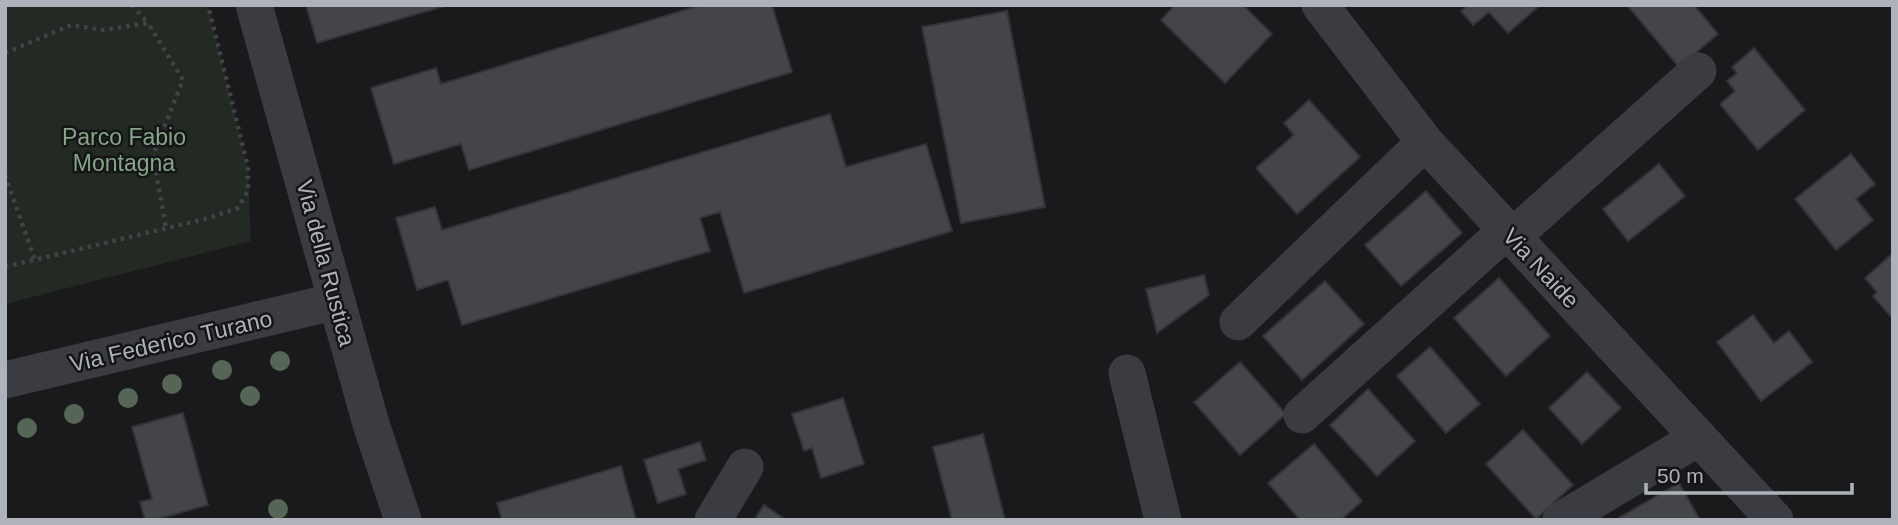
<svg xmlns="http://www.w3.org/2000/svg" width="1898" height="525" font-family="Helvetica,sans-serif">
	<style>
		.green { fill: #222a23 }
		.building { fill: #444549; stroke: #343438; stroke-width: 2 }
		.lines { fill: none; stroke-linecap: round; stroke-linejoin: round }
		.path { stroke: #414348; stroke-width: 4.5; stroke-dasharray: 3.5 5; stroke-linecap: butt }
		.minor { stroke: #3b3c41; stroke-width: 37 }
		.tree { fill: #556656 }
		.labels { text-anchor: middle; dominant-baseline: central; stroke-width: 5; stroke-linejoin: round; paint-order: stroke }
		.park-label { font-size: 23px; fill: #85a586; stroke: #151517 }
		.street-label { font-size: 23px; fill: #adb2bb; stroke: #151517 }
	</style>
	<rect width="100%" height="100%" fill="#1a1a1c"/>
	<!-- green -->
	<path class="green" d="M5,5h203l40,162 3,74 -246,63z"/>
	<!-- building -->
	<path class="building" d="M306,5h142l-131,38z
		M701,5h71l20,67 -323,98 -8,-26 -67,20 -23,-76 65,-20 5,16z
		M1175,5h68l29,29 -47,49 -64,-63z
		M1468,5h72l-32,28 -19,-21 -16,13 -12,-14z
		M1627,5h67l24,29 -39,33z
		M1007,11l38,196 -84,16 -39,-196z
		M1754,48l51,62 -47,40 -38,-46 15,-13 -8,-10 10,-8 -5,-6z
		M1309,100l51,57 -63,57 -41,-46 38,-33 -10,-12z
		M830,114l16,53 80,-23 26,87 -208,62 -24,-81 -20,6 10,33 -248,74 -14,-45 -31,10 -21,-72 39,-11 7,23z
		M1851,154l24,30 -19,15 17,21 -37,30 -41,-51z
		M1659,164l26,32 -57,45 -25,-32z
		M1426,191l36,42 -61,53 -36,-41z
		M1893,253v66l-20,-23 4,-4 -12,-14z
		M1204,275l5,20 -52,38 -11,-44z
		M1499,278l51,58 -44,40 -52,-58z
		M1325,281l39,43 -62,56 -39,-44z
		M1753,315l21,28 15,-12 23,31 -51,39 -44,-59z
		M1430,347l50,57 -34,29 -49,-57z
		M1240,362l46,52 -46,41 -46,-53z
		M1587,372l34,36 -39,36 -33,-36z
		M1368,389l47,52 -38,35 -47,-51z
		M843,398l21,66 -43,14 -9,-30 -8,3 -12,-37z
		M183,413l25,92 -54,15h-9l-5,-18 12,-3 -20,-72z
		M1523,430l50,55 -37,34 -50,-55z
		M983,434l22,86h-53l-19,-73z
		M700,442l6,18 -28,9 8,25 -28,9 -14,-43z
		M1314,444l48,57 -21,19h-41l-32,-37z
		M621,466l15,54h-134l-5,-17z
		M1679,483l21,37h-85z
		M764,505l22,15h-32z"/>
	<g class="lines">
		<!-- path -->
		<path class="path" d="M132,5l15,17
			M5,53l66,-28 32,5 45,-7 35,57 -30,75 13,73
			M5,175l30,85
			M5,267l200,-48 33,-11 10,-17v-24l-40,-162"/>
		<!-- minor -->
		<path class="minor" d="M254,5l117,419 32,96
			M1320,5l105,137 350,378
			M1512,237l186,-166
			M1238,322l187,-180
			M1127,373l36,147
			M5,380l332,-79
			M1302,415l204,-184
			M713,520l32,-53
			M1561,520l137,-82"/>
	</g>
	<!-- trees -->
	<g class="tree">
		<circle cx="280" cy="361" r="10"/>
		<circle cx="222" cy="370" r="10"/>
		<circle cx="172" cy="384" r="10"/>
		<circle cx="250" cy="396" r="10"/>
		<circle cx="128" cy="398" r="10"/>
		<circle cx="74" cy="414" r="10"/>
		<circle cx="27" cy="428" r="10"/>
		<circle cx="278" cy="509" r="10"/>
	</g>
	<g class="labels">
		<!-- park labels -->
		<g class="park-label">
			<text x="124" y="137">Parco Fabio<tspan x="124" dy="26">Montagna</tspan></text>
		</g>
		<!-- street labels -->
		<g class="street-label">
			<text transform="translate(326 263) rotate(75)">Via della Rustica</text>
			<text transform="translate(1541 268) rotate(47)">Via Naide</text>
			<text transform="translate(171 341) rotate(-13)">Via Federico Turano</text>
		</g>
	</g>
	<!-- border -->
	<rect width="1898" height="525" fill="none" stroke="#adb2bb" stroke-width="14"/>
	<!-- scale -->
	<path d="M1646 483v10h206v-10" fill="none" stroke="#adb2bb" stroke-width="3.5"/>
	<text x="1657" y="483" font-size="21" fill="#adb2bb" stroke="#151517" stroke-width="5" paint-order="stroke">50 m</text>
</svg>
